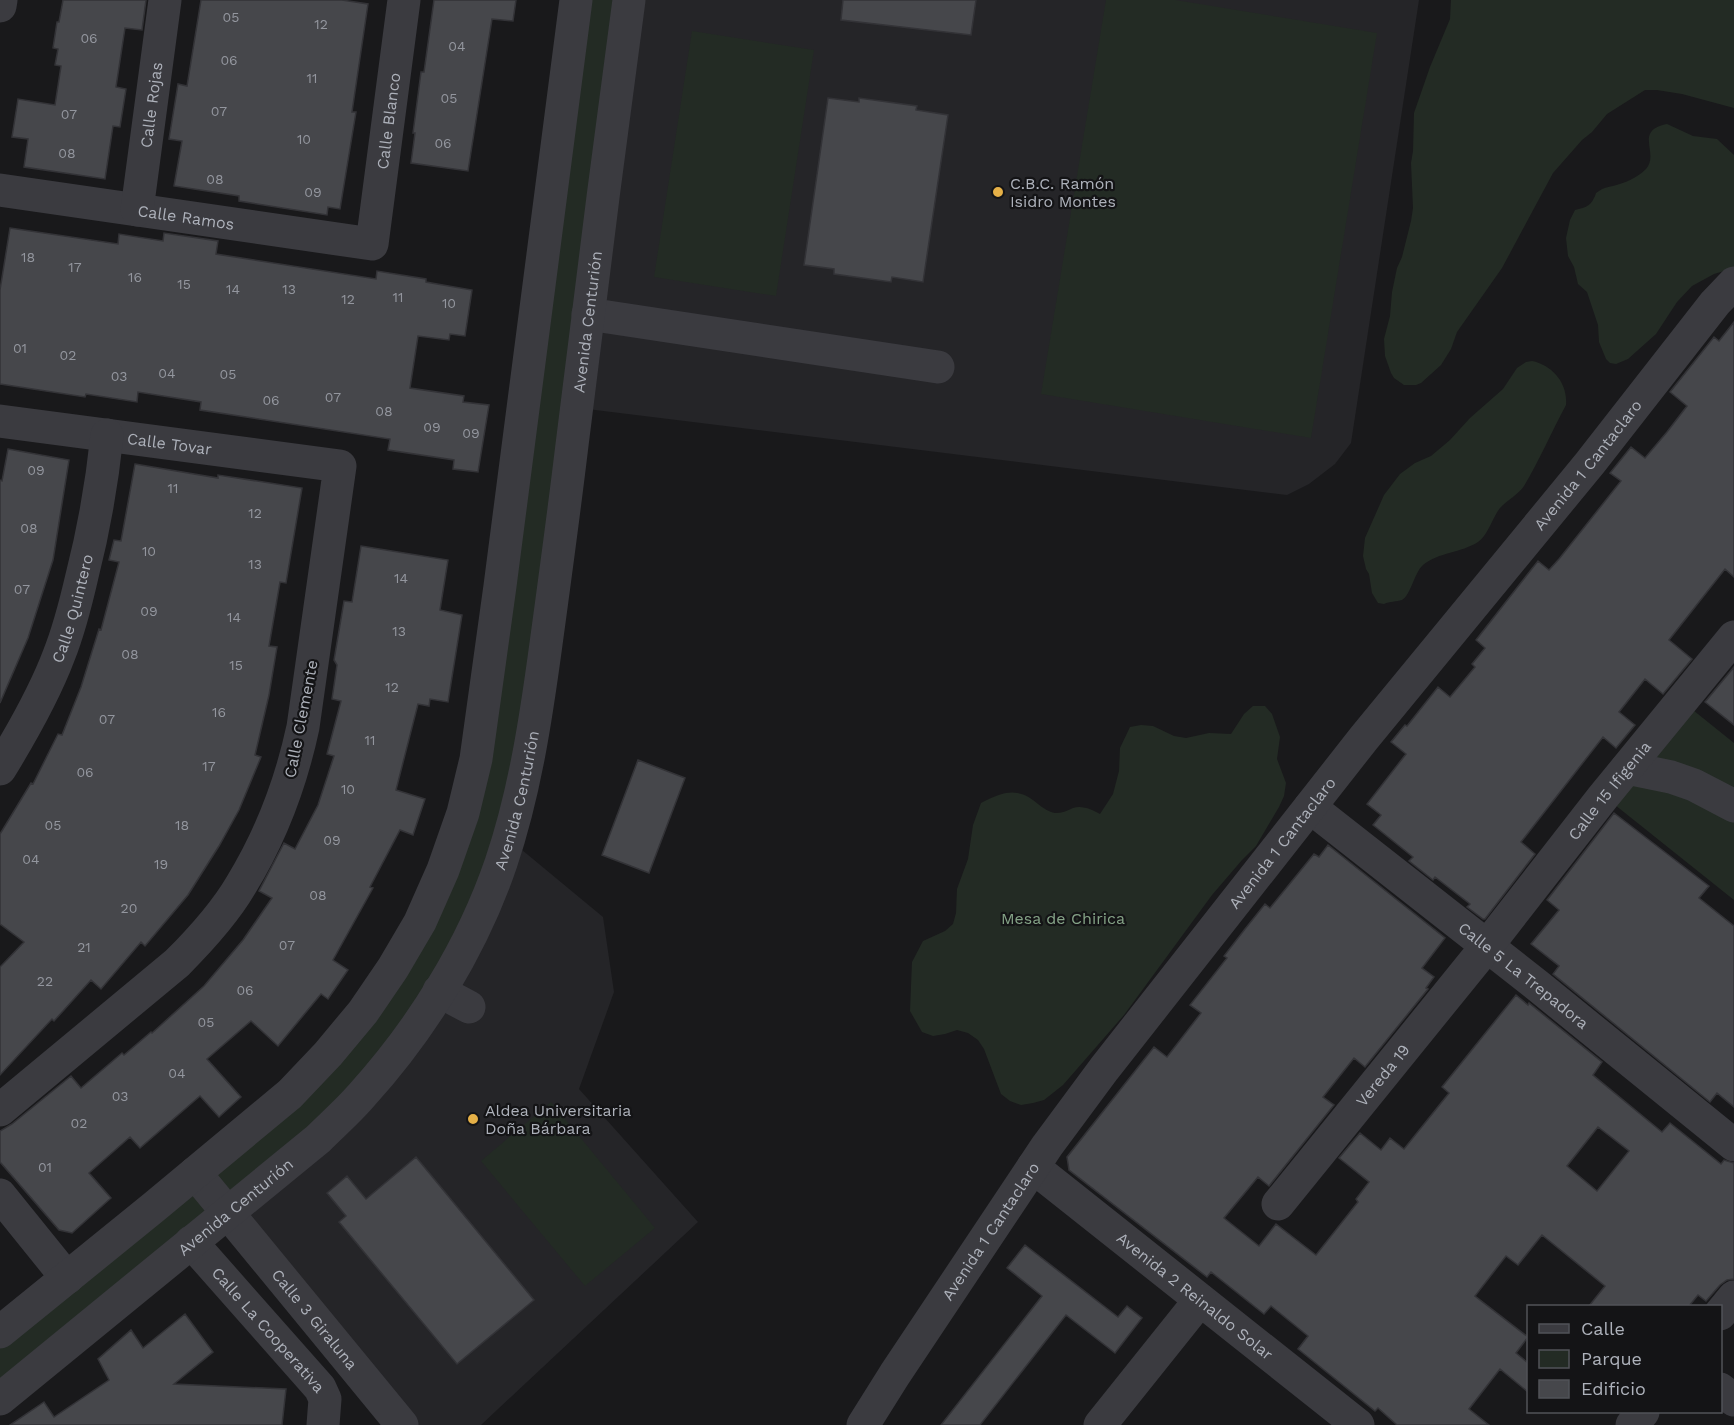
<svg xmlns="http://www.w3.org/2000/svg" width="1734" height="1425" font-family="'Work Sans',sans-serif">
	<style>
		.built { fill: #252528 }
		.green { fill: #232b24 }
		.building { fill: #46474b; stroke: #333337; stroke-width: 1.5; fill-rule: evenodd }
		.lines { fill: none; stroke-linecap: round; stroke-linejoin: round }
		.minor { stroke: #3b3b40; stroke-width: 33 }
		.poi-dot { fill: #e5b047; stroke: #141416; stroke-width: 2 }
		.labels { text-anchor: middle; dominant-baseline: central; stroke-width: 4.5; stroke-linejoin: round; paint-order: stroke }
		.number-label { font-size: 14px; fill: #93969e }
		.street-label { font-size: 16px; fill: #adb1ba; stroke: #141416 }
		.poi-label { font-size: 16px; fill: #adb1ba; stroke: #141416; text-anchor: start }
		.park-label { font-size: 16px; fill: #85a387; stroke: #141416 }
	</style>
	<rect width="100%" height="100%" fill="#19191b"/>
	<!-- built -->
	<path class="built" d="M632,0h787l-68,443 -16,21 -26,20 -22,11 -708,-87z
		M510,840l93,77 11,75 -35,97 119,133 -217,203h-77l-174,-212z"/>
	<!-- green -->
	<path class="green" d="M576,0h53l-109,801 -124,253 -396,345v-67l290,-238 153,-224z
		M1106,0h69l202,33 -66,405 -270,-44z
		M1451,0h283v108l-52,-14 -25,-4h-12l-38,24 -15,18 -10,8 -29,33 -51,95 -45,64 -6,17 -10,16 -20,18 -5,2h-12l-10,-7 -3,-5 -6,-17 -1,-17 6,-23 2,-24 5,-24 5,-11 9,-36 2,-13 -2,-45 2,-12 1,-38 16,-46 20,-48z
		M692,31l122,19 -38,246 -122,-19z
		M1667,124l26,12 24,3 17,16v113l-20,6 -22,12 -15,16 -21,32 -28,25 -12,5 -6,-1 -4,-4 -7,-17 -1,-17 -11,-33 -9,-8 -4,-17 -6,-11 -2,-18 4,-18 5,-10c8,-2 15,-3 19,-12 3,-5 0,-4 5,-7 4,-3 9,-4 14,-5 12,-3 24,-8 33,-17 14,-16 -13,-38 21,-45z
		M1532,361c20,4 36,22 34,44 -14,26 -27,56 -42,81 -6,9 -17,14 -24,22 -8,10 -11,26 -22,34 -17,11 -39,10 -55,23 -9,8 -12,30 -21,35 -6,2 -12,1 -18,4l-6,-1 -6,-10 -3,-19 -3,-5 -3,-13 2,-18 19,-43 16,-21 15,-11 16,-7 19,-16 20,-22 33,-29 14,-21 9,-6z
		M1683,702l51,41v157l-129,-103z
		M1253,706h12l7,8 8,23 -3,22 9,24 -2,13 -5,11 -23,39 -14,14 -30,35 -88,120 -61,70 -19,15 -11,3 -12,2 -11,-4 -9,-7 -17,-45 -6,-9 -10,-7 -11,-3 -12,4 -12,2 -11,-4 -12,-21 2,-49 11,-21 22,-10 8,-7 3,-11 1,-24 11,-30 5,-34 8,-22c22,-11 36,-17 57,1 5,4 11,8 17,9 7,0 12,-2 18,-5 10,-3 19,2 27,6l13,-20 6,-23 1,-23 10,-21 11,-2 12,1 21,10 12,2 23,-5 22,1 13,-20z
		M551,1102l104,126 -70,58 -104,-125z"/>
	<!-- building -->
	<path class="building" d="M63,0h83l-4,30 -17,-2 -9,59 10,2 -6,38 -7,-1 -8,53 -81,-12 4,-28 -16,-2 6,-38 37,6 6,-39 -6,-1 3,-16 -5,-1 4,-26h2z
		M201,0h141l26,4 -16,108h4l-16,97 -12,-2 -1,8 -88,-14v-5l-65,-10 8,-45 -13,-2 9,-55 9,2z
		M434,0h82l-3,21 -21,-2 -24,152 -57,-8 4,-30h-2l8,-61h3z
		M843,0h133l-5,35 -130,-15z
		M828,98l31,4v-4l58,8 -1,4 32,5 -25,167 -31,-5 -1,5 -57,-8v-5l-30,-4z
		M10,228l108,16 1,-10 44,7 1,-8 54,8 -2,13 160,25 1,-8 49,8v3l46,8 -7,46 -15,-2 -1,6 -31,-4 -8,52 54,8 -1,6 26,3 -11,67 -25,-3 1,-9 -66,-10 2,-11 -190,-29 1,-8 -63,-10 -1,10 -51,-8 -1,3 -85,-13v-94z
		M1734,322v255l-9,-8 -56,71 23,19 -29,35 -18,-15 -26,33 16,13 -19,23 -13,-11 -82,105 14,12 -50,65h-2l-16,-12 3,-3 -35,-27 -2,3 -24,-19 4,-4 -40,-32 8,-10 -14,-11 39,-50 -15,-12 14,-17 2,1 31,-39 12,10 25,-30 -3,-3 13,-16 -9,-8 62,-79 11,9 10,-11 62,-78 -11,-8 21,-26 14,11 22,-26 20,-26 -17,-14 44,-55 5,4z
		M8,449l61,11 -16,100 -25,78 -28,65v-223l2,1z
		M135,464l83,14v-3l84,13 -16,95 -6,-1 -11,64 8,1 -8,48 -14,60 6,2 -22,53 -20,36 -31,49 -43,51 -4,-4 -40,47 -10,-9 -37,41 -2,-2 -52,56v-108l24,-25 -24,-18v-90l31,-51 2,1 25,-50 4,1 19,-48 18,-58 2,1 18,-68 -10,-2 5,-20 7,1z
		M361,546l87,14 -8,50 22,5 -14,87 -18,-3 -1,7 -11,-2 -22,86 29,9 -12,36 -13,-5 -30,57 3,1 -40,72 15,10 -20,29 -7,-5 -43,52 -27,-25 -44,38 34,38 -22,20 -19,-21 -60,52 -10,-11 -41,36 22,25 -39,35 -13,-3 -59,-68v-31l12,-7 59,-48 10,12 41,-35 2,2 27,-23 1,1 52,-47 39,-46 29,-42 -13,-7 25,-48 11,6 23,-44 16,-49 -7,-2 14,-53 -9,-2 5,-34 -3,-5 10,-59 8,1z
		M1734,667v58l-29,-23z
		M638,760l47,18 -36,95 -47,-18z
		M1614,813l95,73 -10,12 35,28v181l-17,-14 -7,9 -157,-128 6,-8 -28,-22 28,-34 -12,-10z
		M1328,845l117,93 -23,30 12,9 -8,11 2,1 -63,78 -11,-9 -31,39 11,8 -65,81 -11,-9 -34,41 35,28 17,-22 40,31 42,-53 -2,-3 13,-17 -30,-24 21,-25 21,17 9,-12 14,11 45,-56 -7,-6 74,-92 12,10 1,-2 73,59 -9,13 69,57 8,-9 51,41 3,-4 10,3v116l-7,1 -7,5 -14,16 -8,-6 -9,11h-100l16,-20 -63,-51 -24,30 -12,-9 -31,40 53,41 -12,16 12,10v29l-28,-23 -31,40 20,16h-92l-19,-17 -3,3 -77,-62 10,-13 -37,-30 -7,8 -53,-42 -4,5 -138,-107 -2,-13 87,-110 13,10 34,-44 -11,-8 37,-47 -3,-2 21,-27 20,-25 5,4 44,-54 5,3zM1598,1127l31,24 -32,40 -30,-25z
		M416,1157l118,143 -77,64 -118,-142 7,-6 -19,-23 20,-17 19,23z
		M1025,1245l93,72 9,-11 15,12 -27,35 -49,-38 -86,110h-39l101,-129 -35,-28z
		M185,1314l28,38 -39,32 112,5 -4,36h-272l34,-23 10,15 55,-37 -11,-21 33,-29 12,18z"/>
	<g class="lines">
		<!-- minor -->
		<g class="minor">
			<path d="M0,6l1,-6"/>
			<path id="s1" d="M0,190l372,54 32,-244"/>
			<path id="s2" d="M137,210l28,-210"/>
			<path d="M588,314l350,53"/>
			<path id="s3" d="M0,421l340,45 -37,261c-12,56 -32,109 -62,158 -17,29 -40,54 -64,78l-177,147"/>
			<path d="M1627,768l44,9 23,8 40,21"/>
			<path id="s4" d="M0,769c22,-36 44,-74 59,-114 10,-25 17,-53 23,-79 12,-47 20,-93 25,-141"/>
			<path id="s5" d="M1310,807l228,179 196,159"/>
			<path d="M439,991l30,16"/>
			<path id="s6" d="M1033,1167l325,258"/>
			<path id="s7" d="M195,1173l207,252"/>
			<path d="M0,1195l67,83"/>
			<path id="s8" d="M1278,1204l209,-258 116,-149 131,-160"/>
			<path id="s9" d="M191,1242l129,146 5,11 -2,26"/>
			<path d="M1720,1314l14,-17"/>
			<path d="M0,1332l154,-125 136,-113 38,-40 35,-42 30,-44 27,-46 23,-52 20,-57 13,-54 24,-173 76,-586"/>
			<path d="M1720,1389l14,11"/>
			<path id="s10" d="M0,1399l318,-260c14,-14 30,-28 43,-43 60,-66 111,-148 140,-233 24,-71 35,-145 45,-219 9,-66 18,-132 26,-199 18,-148 37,-297 57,-445"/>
			<path id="s11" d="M863,1425l32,-51 152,-228 57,-77 260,-331 226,-275 125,-160 19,-20"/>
			<path d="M1100,1425l100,-125"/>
			<path d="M1632,1425l11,-13"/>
		</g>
	</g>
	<!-- markers -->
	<g class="poi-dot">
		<circle cx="998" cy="192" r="6"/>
		<circle cx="473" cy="1119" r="6"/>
	</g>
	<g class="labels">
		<!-- number labels -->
		<g class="number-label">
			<text x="231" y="17">05</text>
			<text x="321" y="24">12</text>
			<text x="89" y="38">06</text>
			<text x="457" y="46">04</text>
			<text x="229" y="60">06</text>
			<text x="312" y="78">11</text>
			<text x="449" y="98">05</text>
			<text x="219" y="111">07</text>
			<text x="69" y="114">07</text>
			<text x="304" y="139">10</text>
			<text x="443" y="143">06</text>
			<text x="67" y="153">08</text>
			<text x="215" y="179">08</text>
			<text x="313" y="192">09</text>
			<text x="28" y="257">18</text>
			<text x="75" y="267">17</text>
			<text x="135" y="277">16</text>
			<text x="184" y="284">15</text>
			<text x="233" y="289">14</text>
			<text x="289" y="289">13</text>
			<text x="398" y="297">11</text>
			<text x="348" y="299">12</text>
			<text x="449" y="303">10</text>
			<text x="20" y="348">01</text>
			<text x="68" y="355">02</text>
			<text x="167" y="373">04</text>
			<text x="228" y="374">05</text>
			<text x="119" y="376">03</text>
			<text x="333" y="397">07</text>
			<text x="271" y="400">06</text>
			<text x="384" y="411">08</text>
			<text x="432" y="427">09</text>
			<text x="471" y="433">09</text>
			<text x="36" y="470">09</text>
			<text x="173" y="488">11</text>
			<text x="255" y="513">12</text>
			<text x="29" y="528">08</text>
			<text x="149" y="551">10</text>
			<text x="255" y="564">13</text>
			<text x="401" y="578">14</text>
			<text x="22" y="589">07</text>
			<text x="149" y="611">09</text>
			<text x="234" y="617">14</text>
			<text x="399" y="631">13</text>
			<text x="130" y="654">08</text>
			<text x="236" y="665">15</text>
			<text x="392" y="687">12</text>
			<text x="219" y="712">16</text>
			<text x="107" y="719">07</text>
			<text x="370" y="740">11</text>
			<text x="209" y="766">17</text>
			<text x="85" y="772">06</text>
			<text x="348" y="789">10</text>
			<text x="53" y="825">05</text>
			<text x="182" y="825">18</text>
			<text x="332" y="840">09</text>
			<text x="31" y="859">04</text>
			<text x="161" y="864">19</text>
			<text x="318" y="895">08</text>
			<text x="129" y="908">20</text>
			<text x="287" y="945">07</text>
			<text x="84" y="947">21</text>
			<text x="45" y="981">22</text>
			<text x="245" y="990">06</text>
			<text x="206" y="1022">05</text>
			<text x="177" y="1073">04</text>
			<text x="120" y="1096">03</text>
			<text x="79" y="1123">02</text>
			<text x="45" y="1167">01</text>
		</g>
		<!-- street labels -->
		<g class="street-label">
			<text stroke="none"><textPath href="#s2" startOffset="106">Calle Rojas</textPath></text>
			<text stroke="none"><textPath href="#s1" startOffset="500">Calle Blanco</textPath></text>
			<text stroke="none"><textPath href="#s1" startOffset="188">Calle Ramos</textPath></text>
			<text stroke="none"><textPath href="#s10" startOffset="1294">Avenida Centurión</textPath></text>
			<text stroke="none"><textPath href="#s3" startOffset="171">Calle Tovar</textPath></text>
			<text stroke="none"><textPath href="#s11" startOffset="1204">Avenida 1 Cantaclaro</textPath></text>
			<text stroke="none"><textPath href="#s4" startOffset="177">Calle Quintero</textPath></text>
			<text transform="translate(301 719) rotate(-79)">Calle Clemente</text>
			<text stroke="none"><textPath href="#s8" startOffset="530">Calle 15 Ifigenia</textPath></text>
			<text stroke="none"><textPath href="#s10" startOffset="810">Avenida Centurión</textPath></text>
			<text stroke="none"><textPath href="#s11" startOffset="718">Avenida 1 Cantaclaro</textPath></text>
			<text stroke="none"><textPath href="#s5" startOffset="272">Calle 5 La Trepadora</textPath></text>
			<text stroke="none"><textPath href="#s8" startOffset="166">Vereda 19</textPath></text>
			<text stroke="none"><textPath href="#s10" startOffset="304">Avenida Centurión</textPath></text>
			<text stroke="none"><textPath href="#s11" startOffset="232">Avenida 1 Cantaclaro</textPath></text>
			<text stroke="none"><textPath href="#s6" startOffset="207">Avenida 2 Reinaldo Solar</textPath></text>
			<text stroke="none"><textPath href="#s7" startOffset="189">Calle 3 Giraluna</textPath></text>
			<text stroke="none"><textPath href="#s9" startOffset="117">Calle La Cooperativa</textPath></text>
		</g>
		<!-- poi labels -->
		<g class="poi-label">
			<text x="1010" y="183">C.B.C. Ramón<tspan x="1010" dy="18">Isidro Montes</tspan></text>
			<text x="485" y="1110">Aldea Universitaria<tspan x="485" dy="18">Doña Bárbara</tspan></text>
		</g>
		<!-- park labels -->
		<g class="park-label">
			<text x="1063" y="918">Mesa de Chirica</text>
		</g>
	</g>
	<!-- legend -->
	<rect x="1527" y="1305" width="195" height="108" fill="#141416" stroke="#515358" stroke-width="1.5"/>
	<rect x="1539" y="1324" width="30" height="9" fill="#3b3b40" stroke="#515358" stroke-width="1.5"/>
	<text x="1581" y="1335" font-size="18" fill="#adb1ba">Calle</text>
	<rect x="1539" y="1350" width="30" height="18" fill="#232b24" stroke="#515358" stroke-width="1.5"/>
	<text x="1581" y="1365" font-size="18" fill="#adb1ba">Parque</text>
	<rect x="1539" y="1380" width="30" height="18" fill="#46474b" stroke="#515358" stroke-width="1.5"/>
	<text x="1581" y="1395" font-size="18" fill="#adb1ba">Edificio</text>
</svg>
